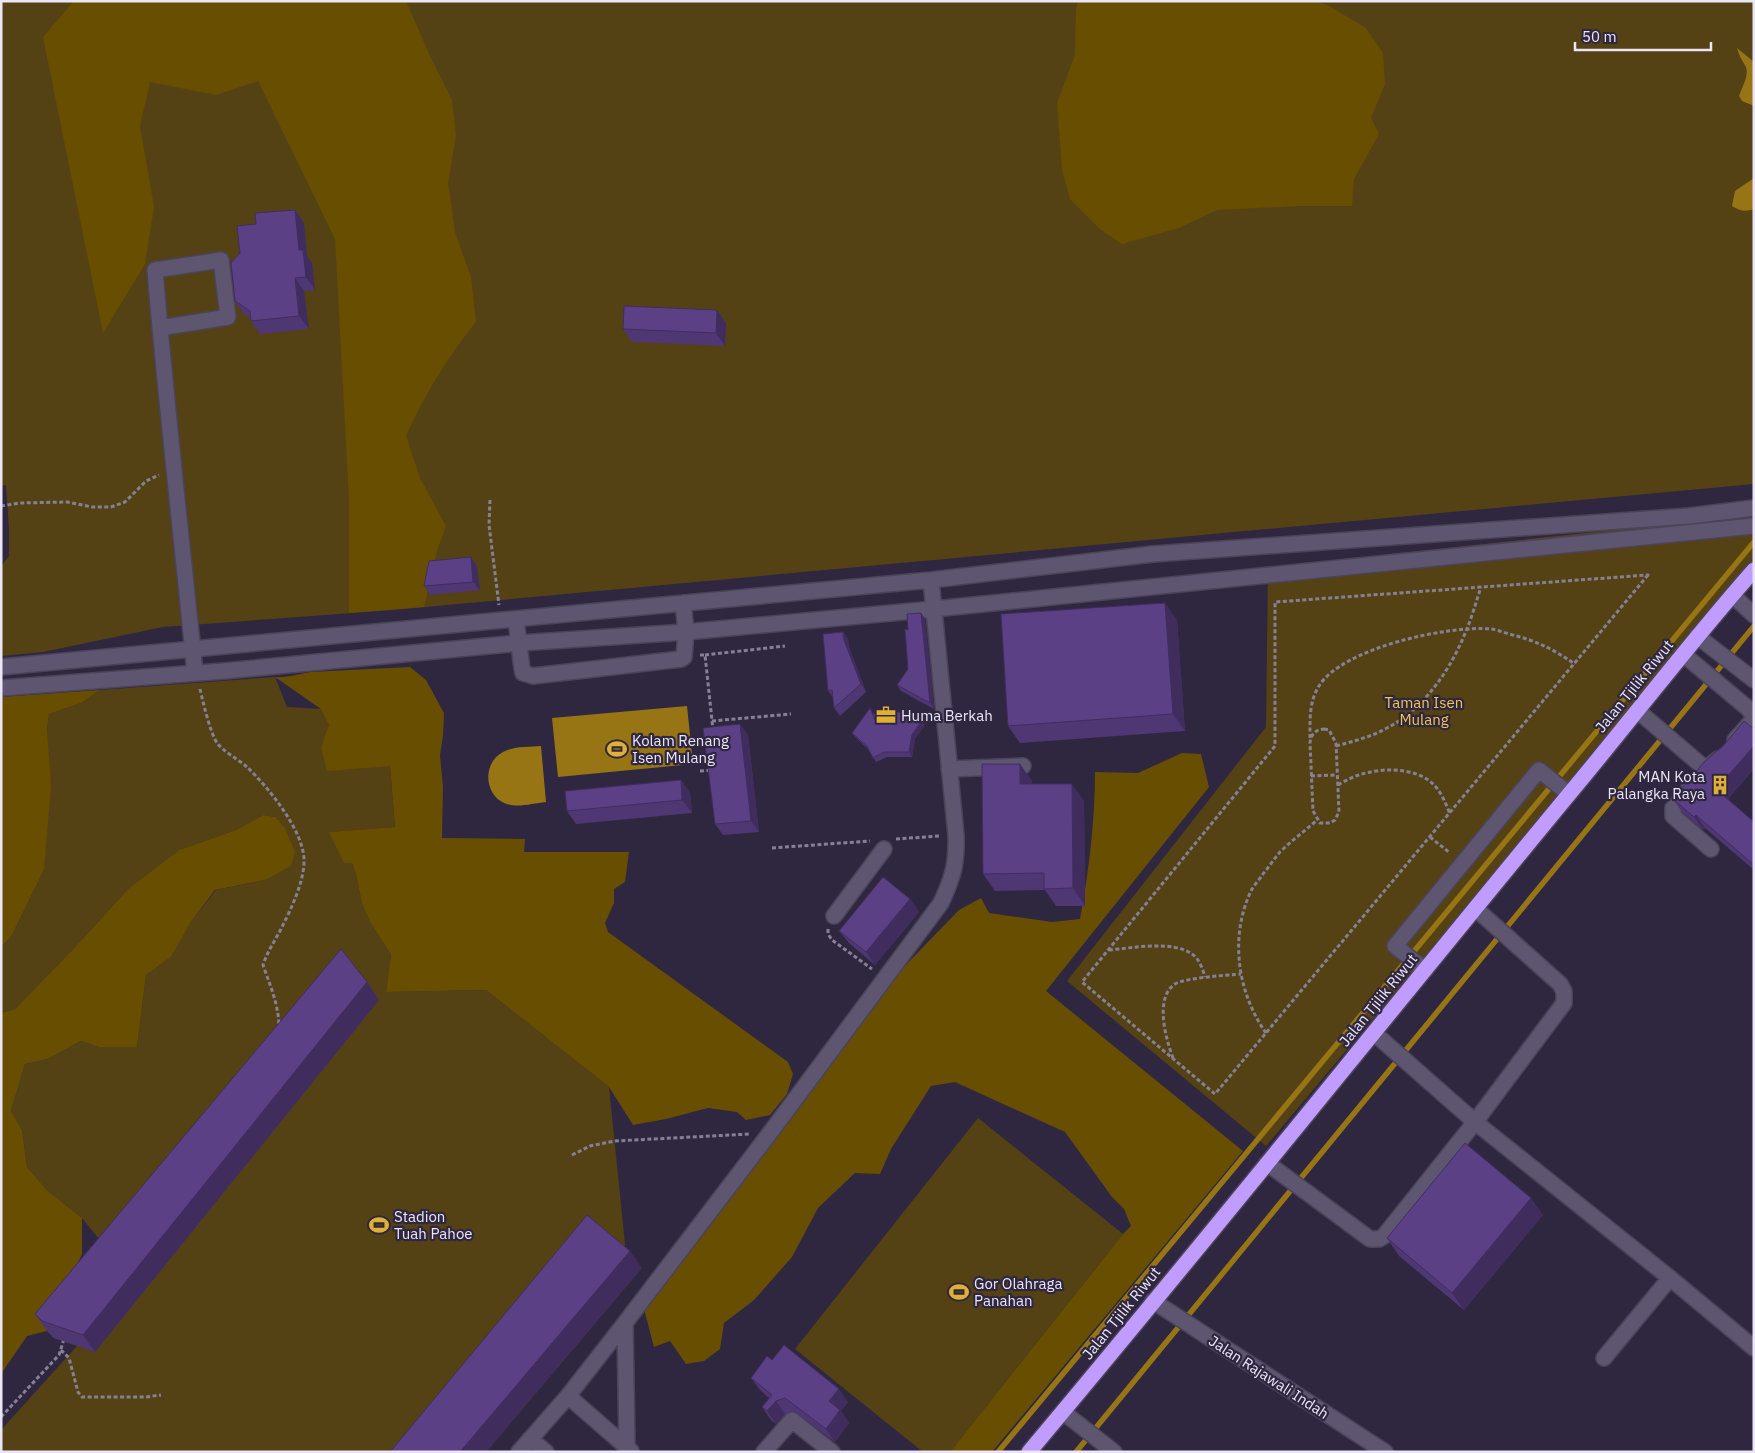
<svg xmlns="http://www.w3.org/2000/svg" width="1755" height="1453" font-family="'IBM Plex Sans',sans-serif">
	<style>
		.green { fill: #544215 }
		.forest { fill: #684e00 }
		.water { fill: #977514 }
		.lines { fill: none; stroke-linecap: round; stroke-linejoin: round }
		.stream { stroke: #977514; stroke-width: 5.5 }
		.minor-casing { stroke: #4b4358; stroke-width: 18 }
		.highway-casing { stroke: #4b4358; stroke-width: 18 }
		.path { stroke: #878095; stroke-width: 3; stroke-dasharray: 4 2.5; stroke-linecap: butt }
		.minor { stroke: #5e5671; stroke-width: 15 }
		.highway { stroke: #bf9cfe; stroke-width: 15 }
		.wall { fill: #4e3773 }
		.shaded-wall { fill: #402d5e }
		.building { fill: #5b4086; stroke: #402d5e }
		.labels { text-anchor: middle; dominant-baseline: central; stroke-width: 4.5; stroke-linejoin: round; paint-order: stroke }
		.street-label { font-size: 15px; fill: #ebe6f7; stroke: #2f2740 }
		.park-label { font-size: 15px; fill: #f3c44e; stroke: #2f2740 }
		.poi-label { font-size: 15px; fill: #ebe6f7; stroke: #2f2740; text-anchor: start }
	</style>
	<rect width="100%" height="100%" fill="#2f2740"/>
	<!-- green -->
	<path class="green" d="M1,1h1753v483l-1361,126 -230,17 -120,25 -42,4v-90l8,-10v-27l-3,-44 -5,1z
		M1754,515v49l-488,582 -199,-165 199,-254 2,-160z
		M275,677l12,30 34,2 9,16 -9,22 69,19 5,61 -65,5 22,31 4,11 6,30 8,18 21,33 -5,37 100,-2 123,97 17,167 16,14 -156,184h-485v-22l76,-84 -23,-8 -7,-7 65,-76 -30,-37 -34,-27 -21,-24 -5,-37 -11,-19 14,-47 23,-5 33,-18 18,6h38l9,-72 25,-18 14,-28 31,-39 49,-10 20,-52 -9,-11 -13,-2 -27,15 -57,20 -50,38 -53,58 -61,63 -14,4v-66l10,-10 33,-67 3,-139 2,-17 32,-11 19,-13z
		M978,1118l145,116 -173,218h-27l-128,-103z"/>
	<!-- forest -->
	<path class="forest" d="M74,1h332l24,55 22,44 4,35 -8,48 7,49 16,45 5,45c-29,36 -51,72 -70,114l14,42 26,48 -9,25 -13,56 -75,6v-114l-14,-260 -77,-158 -42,14 -66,-13 -10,44 14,81 -9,57 -42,69 -60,-296z
		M1078,1h238l13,5 37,22 17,25 2,31 -14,34 8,16 -25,45 -2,27h-54l-81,4 -38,18 -57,16 -21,-14 -31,-31 -8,-29 -5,-67 18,-48 1,-45z
		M410,667l16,13 18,33 -1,23 -3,19 3,32 -1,51 83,1 -1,13h105l-4,30 -11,7v14l-9,20 3,9 180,130 5,12 -6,20 -17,21 -24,5 -9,-8 -29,-4 -42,11 -33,6 -24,-38 -123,-97 -100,2 5,-37 -21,-33 -8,-18 -6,-30 -4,-11h-8l-15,-31 66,-5 -5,-61 -63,5 -6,-24 8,-22 -8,-16 -46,-32c13,1 23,-3 36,-5z
		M100,690l-19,13 -32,11 -2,17 4,55 -7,84 -33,67 -10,10v-250z
		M1182,753l19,1 8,33 -163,204 197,160 -251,301h-42l173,-218 8,-8 -7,-17 -12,-12 -47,-65 -110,-50 -24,4 -40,63 -11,25 -25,-1 -37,35 -26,49 -38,43 -30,23 -4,26 -16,12 -18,3 -16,-23 -16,6 -10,-38 252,-334 63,-65 22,-12 8,15 63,9 28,-3c9,-48 15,-99 15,-147l43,1z
		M263,815l13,2 9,11 10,24 -4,14 -26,14 -50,10 -25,33 -19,34 -25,18 -9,72h-38l-18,-6 -33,18 -23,5 -14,47 11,19 5,37 21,24 34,27v36l-35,77 -20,5 -26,38v-361l14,-4 61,-63 53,-58 50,-38 57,-20z"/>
	<!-- water -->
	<path class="water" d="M1737,48l17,14v44l-12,-5 -3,-5c3,-9 10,-20 7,-29 -4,-7 -7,-11 -9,-19z
		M1754,178v31c-9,3 -14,2 -22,-3l3,-15z
		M687,706l6,58 -135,13 -6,-59z
		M541,746l5,56c-11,1 -25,5 -35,3 -26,-4 -31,-41 -8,-53 11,-6 26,-5 38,-6z"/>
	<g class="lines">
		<!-- stream -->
		<path class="stream" d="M998,1452l756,-910
			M1076,1452l678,-826"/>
		<defs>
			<path id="minor" d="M160,328l68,-11 -7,-57 -66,10c11,135 27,269 40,403
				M1732,595l22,20
				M516,620l6,49 1,4 10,3 148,-17 3,-2 2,-25 -3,-29
				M1697,636l57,44
				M1683,654l67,56 3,8 -1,3 -17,19
				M1,667l930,-87 222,-26 536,-38 65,-8
				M1,688l223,-17 295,-28 167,-11 248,-23 820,-83
				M1638,711l63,54 7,2 10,-8
				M949,769l74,-3
				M1689,789l-16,19v8l38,33
				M834,916l50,-67
				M1425,970l-30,-24 144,-176 30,24
				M1374,1033l101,89 195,156 84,70
				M1267,1163l103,76h9l5,-3 91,-114 89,-119v-12l-4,-7 -85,-76
				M1153,1301l232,151
				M625,1323l2,124
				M1604,1358l66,-80
				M568,1396l63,55
				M1063,1412l51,40
				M530,1439l16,13
				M519,1452l49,-56 57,-73 145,-190 171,-230c12,-26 16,-39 15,-68l-25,-255
				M764,1452l28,-32 40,32"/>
			<path id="highway" d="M1029,1452c185,-220 363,-444 546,-665 60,-72 117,-147 179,-217"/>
		</defs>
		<!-- minor casing -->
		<use href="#minor" class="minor-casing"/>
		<!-- highway casing -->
		<use href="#highway" class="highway-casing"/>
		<!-- path -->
		<path class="path" d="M490,500l-1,25 10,80
			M1,506l19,-3 47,-1 25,5h19l14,-5 21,-21 13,-6
			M1648,575l-433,519 -133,-112 193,-236v-144z
			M700,655h5l8,75
			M705,655l80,-9
			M200,689c3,13 10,43 17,54 6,8 22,17 30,24 21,20 59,66 57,96 -1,21 -13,46 -22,64 -7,14 -14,23 -19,38 7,20 15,38 16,60
			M712,721l79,-7
			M1324,729l5,1 7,13 3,69 -4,8 -5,3h-10l-7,-12 -3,-68c1,-9 5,-13 14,-14z
			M1310,738c0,-19 -1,-36 9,-52 23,-38 129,-61 172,-57 6,1 12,3 18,5 28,7 42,14 66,30
			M1336,746c18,-5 35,-9 51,-18 37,-19 64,-59 79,-97 6,-14 10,-29 15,-44
			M700,771l12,-1
			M1311,776l26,-1
			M1338,785c7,-4 14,-8 21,-10 23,-8 59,-8 76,11 7,8 11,18 15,28
			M1430,837l20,16
			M896,839l44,-3
			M772,848l98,-7
			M828,929v5l4,6 40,29
			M1109,950c23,-2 63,-10 83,4 7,4 11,16 13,23
			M1266,1033c-29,-41 -37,-98 -14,-144 3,-5 8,-10 11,-15 6,-7 11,-15 17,-22 11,-11 25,-21 37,-32
			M1173,1058c-7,-19 -19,-60 2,-74 9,-6 54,-9 66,-10
			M572,1155l18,-9 25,-5 135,-7
			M61,1350l8,8 9,34 4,5h64l15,-2
			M1,1417l58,-62 5,-16"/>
		<!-- minor -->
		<use href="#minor" class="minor"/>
		<!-- highway -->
		<use href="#highway" class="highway"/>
	</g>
	<!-- wall -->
	<path class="wall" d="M295,210l9,13 3,33 5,7 3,27 -11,1 5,38 -49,5 -9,-13 -1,-3 -6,-4 -9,-13 5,-48 16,-29z
		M717,310l9,13 -1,23 -93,-4 -9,-13z
		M471,557l6,9 3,24 -50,5 -6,-9z
		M921,613l4,6 9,90 -33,-18 -4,-6 11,-16v-39z
		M1177,620l8,111 -165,12 -12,-17z
		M843,632l5,7 1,8 17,45 -26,24 -6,-8 -1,-11 -5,-6z
		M874,713l2,5 49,7 -10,14 -3,18h-25l-11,5 -8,-13 -13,-12 -3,-4z
		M1754,729v40l-26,30 26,23v48l-49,-42 -2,2 -21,-18 -9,-13z
		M748,735l11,97 -36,3 -8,-11z
		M1020,764l12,17v3l52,17 1,105h-29l-11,-16 -50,1 -12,-17z
		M681,780l9,13 2,20 -116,11 -9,-13z
		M910,899l9,13 -44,53 -26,-22 -10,-12z
		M379,1000l-284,352 -41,-14 -7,-7 -12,-17z
		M1543,1215l-79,95 -65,-54 -12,-18z
		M772,1360l76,42 -7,9 8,12 -14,19 -41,-31 -9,3 -9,10 -5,-4 -9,-13 7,-9 -9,-8 -9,-12z"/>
	<!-- shaded-wall -->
	<path class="shaded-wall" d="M295,210l9,13 3,33 5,7 3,27 -9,-13 -7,-27z
		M295,278l9,13 5,38 -10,-13z
		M717,310l9,13 -1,23 -9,-13z
		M471,557l6,9 3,24 -7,-8z
		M1165,603l12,17 8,111 -12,-17z
		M921,613l4,6 9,90 -4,-6z
		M843,632l5,7 1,8 17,45 -5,-8 -17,-44z
		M922,720l3,5 -10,14 -3,18 -3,-5 3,-17z
		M740,724l8,11 11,97 -8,-11z
		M1754,746v23l-29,33 -9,-13z
		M1020,764l12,17v20l-12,-17z
		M681,780l9,13 2,20 -10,-13z
		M1072,784l12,17 1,105 -12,-18z
		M1696,815l9,13 -2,2 -9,-13z
		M910,899l9,13 -44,53 -9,-13z
		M367,982l12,18 -284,352 -12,-17z
		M1531,1198l12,17 -79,95 -12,-17z
		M630,1251l12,17 -156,184h-26z
		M839,1389l9,13 -7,9 8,12 -14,19 -9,-13 3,-28z
		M776,1401l9,13 -9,10 -9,-13z"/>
	<!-- building -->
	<path class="building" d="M295,210l4,40h4l3,27 -11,1 4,38 -48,5 -1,-10 -15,-10 -4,-38 9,-10 -3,-27 19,-2 -1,-11z
		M624,306l93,4 -1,23 -93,-4z
		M471,557l2,25 -49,4 5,-25z
		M1165,603l8,111 -165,12 -7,-112z
		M921,613l9,90 -33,-18 11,-16 -3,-40 3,1 -1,-16z
		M843,632l1,8 17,44 -27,24 -2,-18 -4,1 -5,-57z
		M883,707l39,13 -10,15 -3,17h-25l-11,6 -6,-12 -15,-13 18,-25 5,12z
		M1744,721l10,8v17l-38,43 38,33v43l-58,-50 -2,2 -21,-18 32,-38 18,-15z
		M740,724l11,97 -36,3 -12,-96z
		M982,764h38v20h52l1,104 -29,1v-16l-61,1z
		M681,780l1,20 -115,11 -2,-20z
		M883,877l27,22 -44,53 -27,-21z
		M341,949l26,33 -284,353 -41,-14 -7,-7z
		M1465,1143l66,55 -79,95 -65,-55z
		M587,1215l43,36 -170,201h-70z
		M784,1345l55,44 -10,12 11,9 -14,19 -41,-31 -9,3 -9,10 -5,-4 10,-12 -21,-17 16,-22 5,4z"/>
	<!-- icons -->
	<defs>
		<symbol id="office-bare" viewBox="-9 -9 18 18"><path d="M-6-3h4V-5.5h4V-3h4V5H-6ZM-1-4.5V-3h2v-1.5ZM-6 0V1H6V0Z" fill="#dfb034" stroke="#2f2740" stroke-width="2.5" paint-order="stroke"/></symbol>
		<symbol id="stadium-bare" viewBox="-9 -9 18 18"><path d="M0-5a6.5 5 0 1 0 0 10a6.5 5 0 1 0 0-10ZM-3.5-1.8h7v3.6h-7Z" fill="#dfb034" stroke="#2f2740" stroke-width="2.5" paint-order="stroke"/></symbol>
		<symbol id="building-bare" viewBox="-9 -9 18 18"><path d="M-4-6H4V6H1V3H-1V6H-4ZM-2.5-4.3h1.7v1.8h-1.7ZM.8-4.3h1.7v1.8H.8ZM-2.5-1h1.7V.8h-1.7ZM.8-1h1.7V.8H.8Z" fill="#dfb034" stroke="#2f2740" stroke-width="2.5" paint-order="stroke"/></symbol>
	</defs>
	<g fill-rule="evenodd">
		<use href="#office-bare" x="872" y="701" width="28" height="28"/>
		<use href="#stadium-bare" x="603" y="735" width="28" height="28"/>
		<use href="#building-bare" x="1706" y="771" width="28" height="28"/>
		<use href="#stadium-bare" x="365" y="1211" width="28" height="28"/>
		<use href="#stadium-bare" x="945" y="1278" width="28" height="28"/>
	</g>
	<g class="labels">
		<!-- street labels -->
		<g class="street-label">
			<text transform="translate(1634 686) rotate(-51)">Jalan Tjilik Riwut</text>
			<text transform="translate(1378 1000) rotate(-51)">Jalan Tjilik Riwut</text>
			<text transform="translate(1121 1313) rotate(-51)">Jalan Tjilik Riwut</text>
			<text transform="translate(1269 1377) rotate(33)">Jalan Rajawali Indah</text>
		</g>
		<!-- park labels -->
		<g class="park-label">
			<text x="1424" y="702">Taman Isen<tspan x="1424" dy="17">Mulang</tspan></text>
		</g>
		<!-- poi labels -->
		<g class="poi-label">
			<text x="901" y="715">Huma Berkah</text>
			<text x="632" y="740">Kolam Renang<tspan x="632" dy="17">Isen Mulang</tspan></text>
			<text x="1705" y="776" text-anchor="end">MAN Kota<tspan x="1705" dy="17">Palangka Raya</tspan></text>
			<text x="394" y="1216">Stadion<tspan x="394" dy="17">Tuah Pahoe</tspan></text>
			<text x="974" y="1283">Gor Olahraga<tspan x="974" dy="17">Panahan</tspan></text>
		</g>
	</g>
	<!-- border -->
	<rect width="1755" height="1453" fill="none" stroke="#ebe6f7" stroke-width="5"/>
	<!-- scale -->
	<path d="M1575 42v8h136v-8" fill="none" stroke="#ebe6f7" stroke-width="2.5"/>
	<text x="1582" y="42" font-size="15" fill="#ebe6f7" stroke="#2f2740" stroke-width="4" paint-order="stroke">50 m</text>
</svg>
